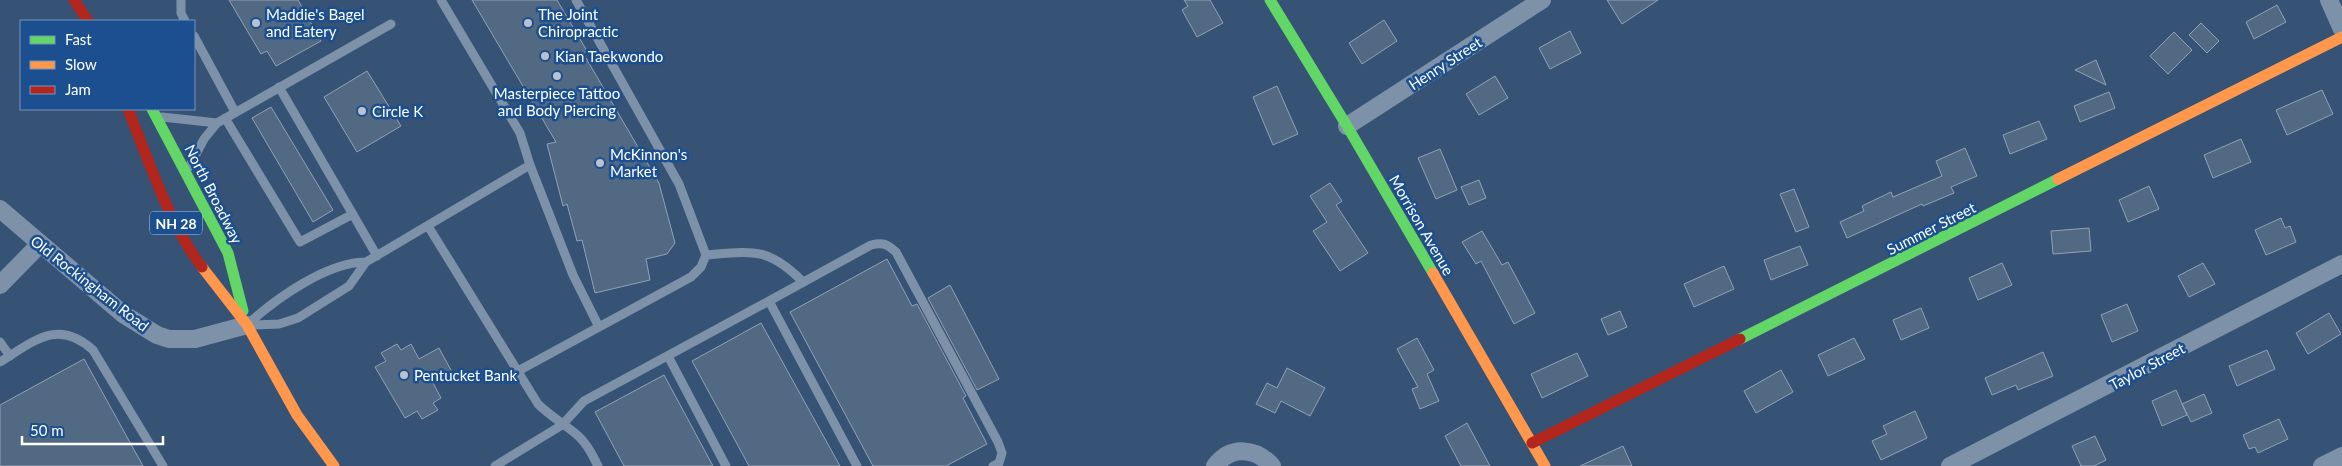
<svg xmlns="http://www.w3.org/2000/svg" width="2342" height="466" font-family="Lato,sans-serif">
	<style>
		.building { fill: #526984; stroke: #92a2b6 }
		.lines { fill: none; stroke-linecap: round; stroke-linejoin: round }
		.lane { stroke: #7d92a8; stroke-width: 9 }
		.street { stroke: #7d92a8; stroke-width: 18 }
		.fast { stroke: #63d668; stroke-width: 11 }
		.slow { stroke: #ff974d; stroke-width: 11 }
		.jam { stroke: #b3261e; stroke-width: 11 }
		.poi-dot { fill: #b9c2ce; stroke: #1b4f8f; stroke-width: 2 }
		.labels { text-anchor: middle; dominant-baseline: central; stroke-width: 5; stroke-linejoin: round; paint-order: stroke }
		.shield { fill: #1b4f8f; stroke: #bbcadd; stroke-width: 1 }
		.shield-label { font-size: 14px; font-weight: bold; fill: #fff }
		.poi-label { font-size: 15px; fill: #fff; stroke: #1b4f8f; text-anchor: start }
		.street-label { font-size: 15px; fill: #fff; stroke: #1b4f8f }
	</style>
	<rect width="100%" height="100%" fill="#365274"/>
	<!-- building -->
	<path class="building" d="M229,0h69l23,41 -45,25 -9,-15 -6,3z
		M472,0h85l30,51 -4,2 76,130 16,60 -8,11 -21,5 4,21 -55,13 -13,-53 -5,1 -10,-37 -4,2 -16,-62 9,-2z
		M1184,0h26l13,23 -26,14 -15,-27 6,-4z
		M1607,0h51l-36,24z
		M2277,5l9,17 -32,17 -8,-17z
		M1384,20l13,21 -35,23 -13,-21z
		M2201,23l18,18 -12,12 -18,-18z
		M1570,31l11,22 -31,16 -11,-21z
		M2174,32l18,18 -24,24 -18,-18z
		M2096,60l10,25 -31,-15z
		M367,71l34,55 -44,26 -33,-55z
		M1495,76l13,22 -29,17 -13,-21z
		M1277,86l21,48 -25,11 -20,-48z
		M2322,90l11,24 -46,21 -11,-25z
		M2109,92l6,16 -35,14 -6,-16z
		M271,107l62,103 -20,12 -61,-104z
		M2039,121l8,18 -37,15 -7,-19z
		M2241,139l10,23 -38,16 -9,-23z
		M1965,148l12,28 -26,11 3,6 -31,13 -1,-2 -75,34 -7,-16 24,-11 -2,-5 29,-14 2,5 49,-21 -6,-15z
		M1440,149l17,41 -21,9 -18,-41z
		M1479,180l7,18 -17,7 -8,-18z
		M1330,183l12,18 -6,4 32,48 -28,18 -27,-40 14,-9 -17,-26z
		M2149,186l10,23 -31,13 -9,-22z
		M1794,189l15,38 -13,5 -16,-38z
		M2281,218l4,10 5,-2 6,16 -30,13 -11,-25z
		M2089,228l2,23 -38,3 -2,-23z
		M1482,231l20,34 6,-3 27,51 -21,11 -33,-63 -5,3 -14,-22z
		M1800,246l8,19 -37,15 -7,-20z
		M887,259l25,47 5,-2 49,92 -3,2 24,46 -41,22h-73l-83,-154z
		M2002,263l10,22 -34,15 -9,-22z
		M2203,263l12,21 -26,13 -11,-21z
		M1724,266l10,23 -40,18 -10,-23z
		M950,285l49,94 -22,11 -49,-92z
		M2127,304l11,27 -26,11 -11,-27z
		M1921,308l8,20 -28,12 -8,-20z
		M1620,311l7,16 -19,8 -7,-16z
		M2329,313l12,21 -33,20 -12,-21z
		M761,323l79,143h-91l-57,-105z
		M1417,338l17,32 -7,4 12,27 -19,8 -8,-20 6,-2 -21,-38z
		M1854,338l11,21 -37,17 -10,-21z
		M397,344l4,6 10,-6 8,15 20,-11 13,24 -19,11 8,15 -8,5 5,7 -16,9 -5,-8 -12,7 -30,-51 11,-6 -5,-8z
		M2267,350l8,19 -38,17 -8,-20z
		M2043,352l10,24 -35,14 -2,-5 -24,10 -7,-17z
		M1577,353l11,23 -46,22 -11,-24z
		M84,359l59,107h-143v-61z
		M1287,368l38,20 -15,28 -29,-15 -6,12 -19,-9 11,-21 10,5z
		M1781,370l12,22 -37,21 -12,-22z
		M664,375l49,91h-89l-29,-54z
		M2176,390l11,25 -25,11 -10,-25z
		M2204,394l8,19 -21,9 -9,-18z
		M1915,411l12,27 -46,22 -9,-19 15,-7 -4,-8z
		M2279,419l9,20 -30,14 -3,-6 -6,2 -6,-14z
		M1467,423l23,43h-29l-16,-30z
		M2095,436l11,24 -12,6h-13l-9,-20z
		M1623,446l9,20h-52z"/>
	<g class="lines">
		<!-- lane -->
		<path class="lane" d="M181,0v13l4,8
			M194,36l41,76
			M279,87l98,169
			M162,117l55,6
			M225,118l75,124 53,-28
			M530,165l43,110 26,52
			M189,167l15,-28 13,-16 174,-99
			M428,226l110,178c12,12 25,19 38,30 10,8 16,20 22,32
			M706,255c47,-4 63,-8 97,27
			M769,301l102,-56c12,-3 16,-1 25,7l102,190 4,11 -3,10 -6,3
			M249,323c29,-26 79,-61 117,-61
			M252,325l27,-1 19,-6 51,-32 17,-24 164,-97 -10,-32 -79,-133
			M0,342l10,14
			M668,356l58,110
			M0,362c34,-21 58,-44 93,-12l70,116
			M518,371l173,-94 10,-10 5,-12 -27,-71 -103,-184
			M495,466l67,-41 22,-24 185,-100 88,165"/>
		<!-- street -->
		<path class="street" d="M2329,0l13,29
			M1347,126l195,-126
			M0,209l123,105 34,21 12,4h26l52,-14
			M0,285l40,-41
			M1215,466c16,-21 41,-18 57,0
			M1950,466l392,-202
			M2322,466l20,-10"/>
		<!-- fast -->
		<path class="fast" d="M1270,0l77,126 86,147
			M152,109l76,144 15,58
			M1740,339l318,-160"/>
		<!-- slow -->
		<path class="slow" d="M2058,179l284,-142
			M202,267l45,58 50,90 37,51
			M1433,273l112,193"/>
		<!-- jam -->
		<path class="jam" d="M74,0l14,21
			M128,109c20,50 41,115 74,158
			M1532,443l208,-104"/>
	</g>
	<!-- markers -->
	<g class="poi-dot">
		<circle cx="256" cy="23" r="5"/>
		<circle cx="528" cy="23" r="5"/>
		<circle cx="545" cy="56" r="5"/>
		<circle cx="557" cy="76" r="5"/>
		<circle cx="362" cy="111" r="5"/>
		<circle cx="600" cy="163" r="5"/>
		<circle cx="404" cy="375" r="5"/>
	</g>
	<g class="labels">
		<!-- shield labels -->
		<rect class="shield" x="150" y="211.5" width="52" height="23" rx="4"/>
		<g class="shield-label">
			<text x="176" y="223">NH 28</text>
		</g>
		<!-- poi labels -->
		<g class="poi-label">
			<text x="266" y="14">Maddie's Bagel<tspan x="266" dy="17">and Eatery</tspan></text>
			<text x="538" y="14">The Joint<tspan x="538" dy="17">Chiropractic</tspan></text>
			<text x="555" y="56">Kian Taekwondo</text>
			<text x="557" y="93" text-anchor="middle">Masterpiece Tattoo<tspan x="557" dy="17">and Body Piercing</tspan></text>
			<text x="372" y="111">Circle K</text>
			<text x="610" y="154">McKinnon's<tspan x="610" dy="17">Market</tspan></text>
			<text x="414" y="375">Pentucket Bank</text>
		</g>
		<!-- street labels -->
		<g class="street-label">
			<text transform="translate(1445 63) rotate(-33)">Henry Street</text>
			<text transform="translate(214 194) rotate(63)">North Broadway</text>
			<text transform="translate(1422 225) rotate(60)">Morrison Avenue</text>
			<text transform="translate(1931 228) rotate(-27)">Summer Street</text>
			<text transform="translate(90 283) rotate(38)">Old Rockingham Road</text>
			<text transform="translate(2147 366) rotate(-28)">Taylor Street</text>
		</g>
	</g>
	<!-- legend -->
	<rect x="20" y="20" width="175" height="90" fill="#1b4f8f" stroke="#7695bc"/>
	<rect x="30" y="36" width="25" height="8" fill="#63d668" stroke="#7695bc"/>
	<text x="65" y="45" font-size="15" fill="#ffffff">Fast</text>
	<rect x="30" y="61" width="25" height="8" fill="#ff974d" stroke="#7695bc"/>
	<text x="65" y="70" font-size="15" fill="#ffffff">Slow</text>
	<rect x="30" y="86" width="25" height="8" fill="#b3261e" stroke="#7695bc"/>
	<text x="65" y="95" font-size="15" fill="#ffffff">Jam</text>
	<!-- scale -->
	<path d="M22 436v8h141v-8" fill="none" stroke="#ffffff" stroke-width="2.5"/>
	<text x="30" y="436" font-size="15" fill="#ffffff" stroke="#1b4f8f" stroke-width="4" paint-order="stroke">50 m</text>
</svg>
